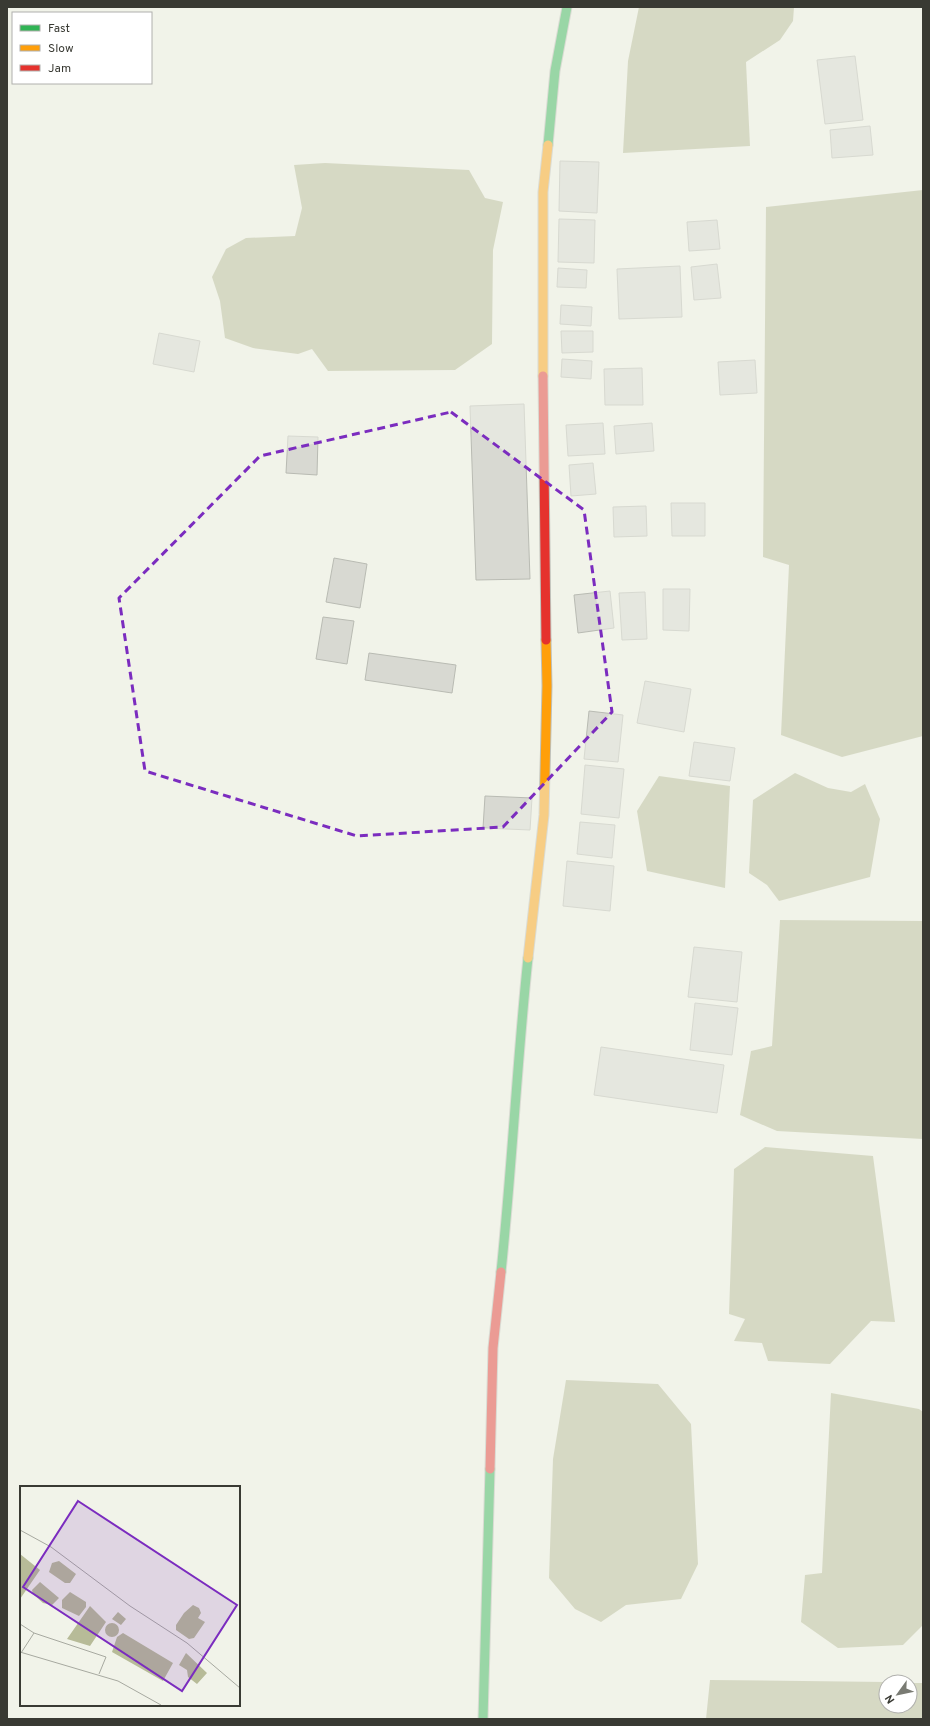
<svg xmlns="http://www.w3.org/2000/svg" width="930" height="1726" font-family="Overpass,sans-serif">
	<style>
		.water { fill: #b7bb98 }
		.building { fill: #d8d9d2; stroke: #b9bbb3 }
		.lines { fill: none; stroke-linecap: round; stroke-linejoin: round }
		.fast-casing { stroke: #bfc0b9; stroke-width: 11 }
		.slow-casing { stroke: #bfc0b9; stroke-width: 11 }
		.jam-casing { stroke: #bfc0b9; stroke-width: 11 }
		.fast { stroke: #30b455; stroke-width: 9 }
		.slow { stroke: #ff9f0a; stroke-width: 9 }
		.jam { stroke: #e5322d; stroke-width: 9 }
		.marked { fill: none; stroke: #7b2cbf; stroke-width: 3; stroke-dasharray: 8 5; stroke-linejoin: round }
		.inset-road { fill: none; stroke: #a7a9a0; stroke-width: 1 }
		.view { fill: #7b2cbf; fill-opacity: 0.15; stroke: #7b2cbf; stroke-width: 2 }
		.inset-edge { fill: none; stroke: #393a33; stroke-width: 2 }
	</style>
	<rect width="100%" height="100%" fill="#f1f3e9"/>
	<!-- water -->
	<path class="water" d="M639,7h155l-1,14 -13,19 -34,22 4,84 -127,7 5,-92z
		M325,163l144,7 16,28 18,4 -10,48 -1,94 -37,26 -127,1 -16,-22 -14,5 -45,-6 -28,-10 -5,-37 -8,-24 14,-28 20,-11 49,-2 7,-28 -8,-43z
		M923,190v546l-81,21 -61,-22 8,-170 -26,-8 3,-350z
		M795,773l33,15 23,4 14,-8 15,35 -10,58 -91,24 -12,-16 -18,-12 4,-73z
		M659,776l71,10 -5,102 -78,-17 -10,-60z
		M780,920l143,1v218l-146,-8 -37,-16 11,-64 21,-5z
		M765,1147l108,9 22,166 -24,-1 -41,43 -62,-3 -6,-18 -28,-2 11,-22 -16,-5 5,-145z
		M566,1380l92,4 33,40 7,140 -17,35 -55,6 -25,17 -26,-13 -26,-31 4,-119z
		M831,1393l88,16 4,3v213l-20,20 -65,3 -37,-26 4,-47 17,-2z
		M710,1680l176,2v24h24v-23h13v36h-217z"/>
	<!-- building -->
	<path class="building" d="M855,56l8,64 -38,4 -8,-64z
		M870,126l3,29 -41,3 -2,-28z
		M560,161l39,1 -2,51 -38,-2z
		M559,219l36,1 -1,43 -36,-1z
		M717,220l3,29 -31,2 -2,-29z
		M717,264l4,34 -27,2 -3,-33z
		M680,266l2,51 -63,2 -2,-50z
		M558,268l29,2 -1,18 -29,-1z
		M561,305l31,2 -1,19 -31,-2z
		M561,331h32v21l-31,1z
		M159,333l41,8 -6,31 -41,-8z
		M562,359l30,2 -1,18 -30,-2z
		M755,360l2,33 -37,2 -2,-33z
		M642,368l1,37h-38l-1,-36z
		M524,404l6,175 -54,1 -6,-174z
		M603,423l2,31 -37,2 -2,-31z
		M652,423l2,28 -38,3 -2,-28z
		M288,436l30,1 -1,38 -31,-2z
		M593,463l3,31 -25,2 -2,-31z
		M671,503h34v33h-33z
		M646,506l1,30 -33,1 -1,-30z
		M334,558l33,6 -7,44 -34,-6z
		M663,589h27l-1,42 -26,-1z
		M610,591l4,37 -36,5 -4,-38z
		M645,592l2,47 -25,1 -3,-47z
		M323,617l31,4 -7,43 -31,-5z
		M369,653l87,12 -4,28 -87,-13z
		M645,681l46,8 -7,43 -47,-9z
		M589,711l34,4 -5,47 -34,-3z
		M694,742l41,6 -5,33 -41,-5z
		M585,765l39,4 -5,49 -38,-4z
		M485,796l47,2 -2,32 -47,-2z
		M580,822l35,3 -3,33 -35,-4z
		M567,861l47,5 -4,45 -47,-5z
		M694,947l48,5 -5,50 -49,-5z
		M695,1003l43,5 -6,47 -42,-5z
		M601,1047l123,18 -7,48 -123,-18z"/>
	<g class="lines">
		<defs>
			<path id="fast" d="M548,145l7,-74 12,-64
				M501,1272c11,-105 16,-210 27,-314
				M483,1719l7,-250"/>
			<path id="slow" d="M543,376v-184l5,-47
				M528,958l16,-143 3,-129 -1,-46"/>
			<path id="jam" d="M543,376l3,264
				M490,1469l3,-121 8,-76"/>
		</defs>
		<!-- fast casing -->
		<use href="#fast" class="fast-casing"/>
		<!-- slow casing -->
		<use href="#slow" class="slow-casing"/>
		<!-- jam casing -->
		<use href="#jam" class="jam-casing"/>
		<!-- fast -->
		<use href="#fast" class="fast"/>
		<!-- slow -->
		<use href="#slow" class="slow"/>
		<!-- jam -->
		<use href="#jam" class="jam"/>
	</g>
	<!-- marked area -->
	<path d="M0 0H930V1726H0ZM451,412l133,98 28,202 -109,115 -146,9 -212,-65 -26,-173 141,-142z" fill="#f1f3e9" fill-opacity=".55" fill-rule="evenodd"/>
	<path class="marked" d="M451,412l133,98 28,202 -109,115 -146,9 -212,-65 -26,-173 141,-142z"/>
	<!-- overview -->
	<g transform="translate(20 1486)">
		<rect width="220" height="220" fill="#f1f3e9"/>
		<path d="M0,68l20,16 -20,29zM39,75l17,13 -6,9h-5l-16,-11 3,-9zM20,96l19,16 -7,7 -9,-2 -10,-9 -1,-4zM50,106l16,10v5l-7,9 -17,-8v-8zM173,119l6,3 2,5 -3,5 7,4 -11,16 -5,1 -13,-9v-5l8,-12zM70,120l16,16 -16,24 -23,-7zM98,126l8,7 -5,6 -9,-6zM85 144a7 7 0 1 1 14 0a7 7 0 1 1-14 0ZM103,147l50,30 -10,18 -51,-29 5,-15zM166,167l21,20 -10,11 -9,-7 -1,-7 -8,-5z" fill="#b7bb98"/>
		<path class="inset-road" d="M0,44l31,17 79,59 57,37 53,45M0,138l14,9 -13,20M14,147l72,24 -7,17M0,166l98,29 43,24"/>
		<path class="view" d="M58,15l159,104 -55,86 -159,-104z"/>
		<rect width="220" height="220" class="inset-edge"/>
	</g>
	<!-- border -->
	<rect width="930" height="1726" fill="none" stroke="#393a33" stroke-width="16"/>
	<!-- legend -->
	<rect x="12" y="12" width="140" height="72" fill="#ffffff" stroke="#b0b0ad"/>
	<rect x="20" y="25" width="20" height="6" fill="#30b455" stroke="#b0b0ad"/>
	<text x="48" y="32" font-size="12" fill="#393a33">Fast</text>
	<rect x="20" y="45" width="20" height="6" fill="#ff9f0a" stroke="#b0b0ad"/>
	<text x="48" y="52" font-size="12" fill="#393a33">Slow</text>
	<rect x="20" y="65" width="20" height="6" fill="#e5322d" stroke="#b0b0ad"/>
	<text x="48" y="72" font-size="12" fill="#393a33">Jam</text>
	<!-- north arrow -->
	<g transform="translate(898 1694) rotate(237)"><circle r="19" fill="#ffffff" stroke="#b0b0ad"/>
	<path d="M0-3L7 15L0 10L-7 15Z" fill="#797b73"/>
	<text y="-6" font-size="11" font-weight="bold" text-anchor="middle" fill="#393a33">N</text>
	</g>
</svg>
